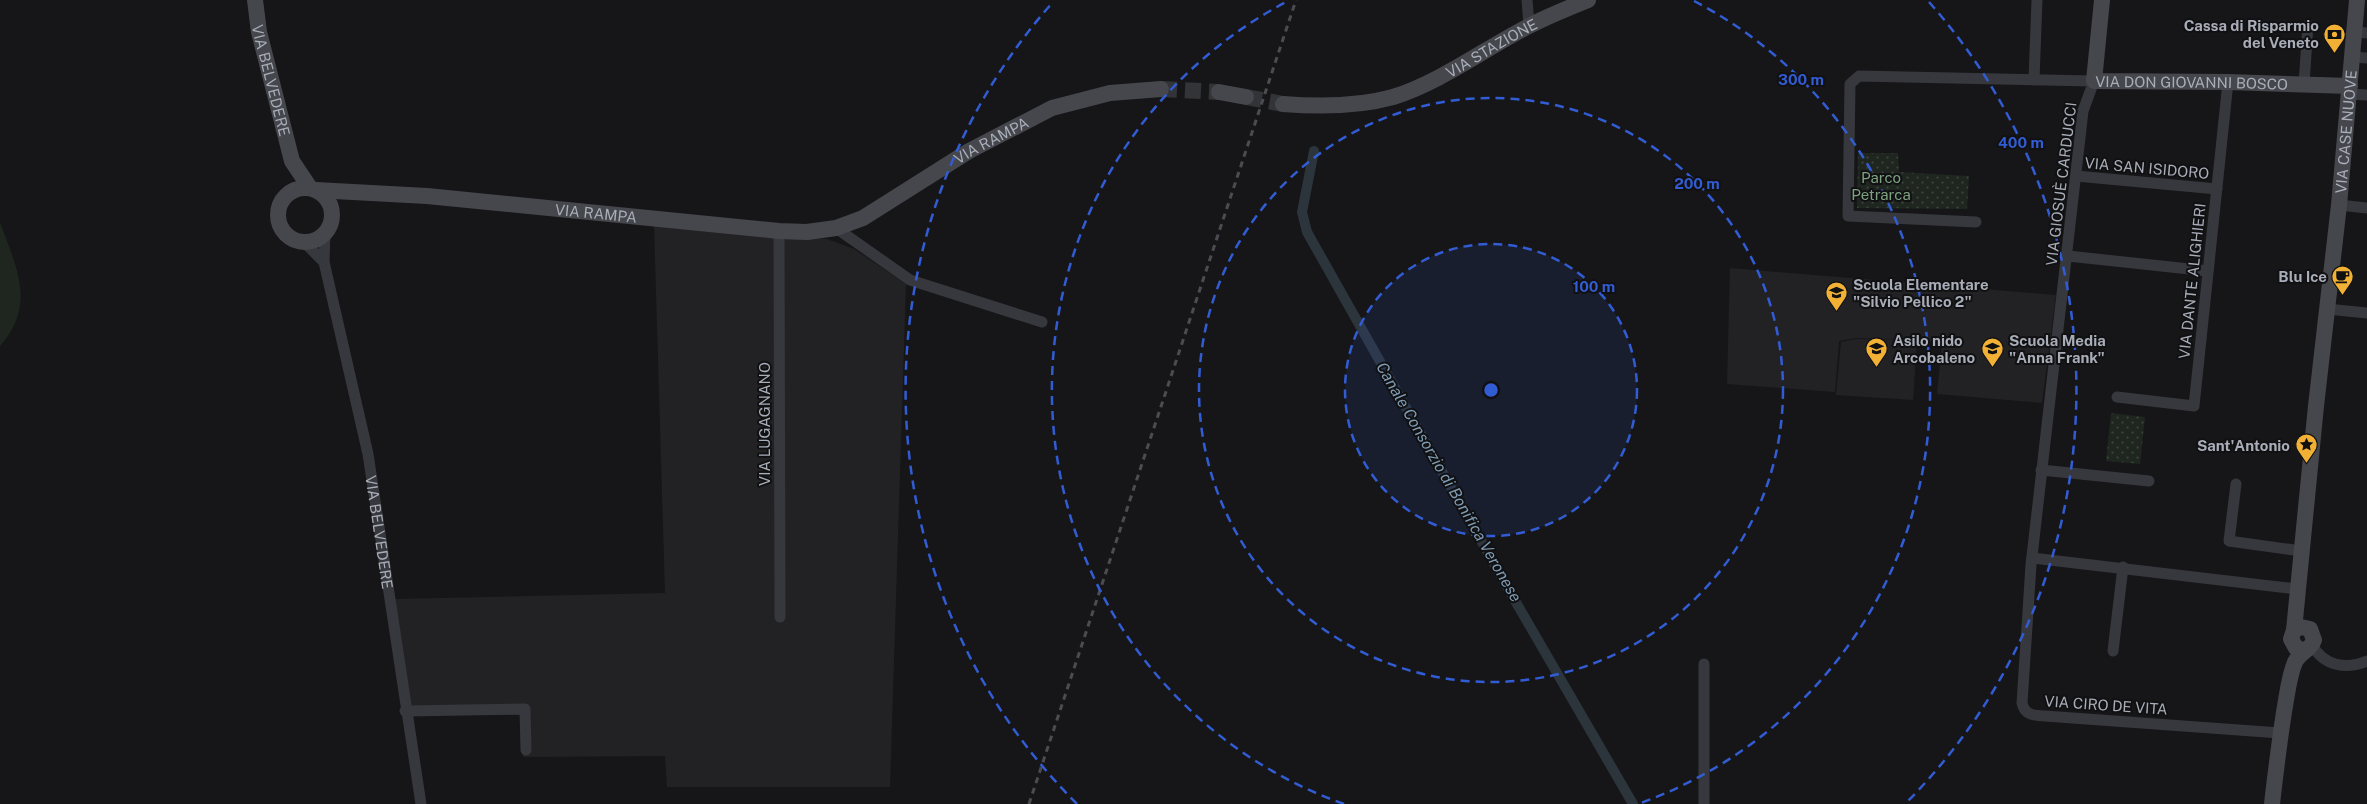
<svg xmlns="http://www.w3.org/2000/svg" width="2367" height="804" font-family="'Public Sans',sans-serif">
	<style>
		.built { fill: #222225 }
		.park { fill: url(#park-dots) }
		.garden { fill: #1e261f }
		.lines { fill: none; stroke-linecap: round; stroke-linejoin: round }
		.canal { stroke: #2c353c; stroke-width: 10 }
		.secondary-tunnel { stroke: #333438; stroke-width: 16; stroke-dasharray: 16 8; stroke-linecap: butt }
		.street { stroke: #37383d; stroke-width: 11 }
		.secondary { stroke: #45474d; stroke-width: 16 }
		.rail { stroke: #4a4c52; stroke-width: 3; stroke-dasharray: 6 5; stroke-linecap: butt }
		.ring { fill: none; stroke: #325cd3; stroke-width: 2.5; stroke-dasharray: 9 6 }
		.labels { text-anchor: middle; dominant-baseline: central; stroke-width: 4; stroke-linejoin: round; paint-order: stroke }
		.poi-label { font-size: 15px; font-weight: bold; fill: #a8adb8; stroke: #111113; text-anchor: end }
		.street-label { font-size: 15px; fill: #a8adb8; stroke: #111113 }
		.park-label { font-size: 15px; fill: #7fa381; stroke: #111113 }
		.water-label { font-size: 16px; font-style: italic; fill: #7f9bb3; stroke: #111113 }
		.centre { fill: #325cd3; stroke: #111113; stroke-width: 2.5 }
		.ring-label { font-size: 15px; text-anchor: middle; font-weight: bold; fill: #325cd3; stroke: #111113; stroke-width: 4; stroke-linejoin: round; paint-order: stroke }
	</style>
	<defs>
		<pattern id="park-dots" width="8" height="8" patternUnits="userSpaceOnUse" patternTransform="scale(1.25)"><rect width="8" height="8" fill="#1e261f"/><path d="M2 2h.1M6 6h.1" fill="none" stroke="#3c433d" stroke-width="1.8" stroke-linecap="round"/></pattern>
	</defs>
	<rect width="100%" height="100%" fill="#161618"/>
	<!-- built -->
	<path class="built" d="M654,225l173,14 27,10 52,35 -16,503h-223l-2,-31 -142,1 -1,-42h-113l-14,-116 270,-6z
		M1730,268l326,27 -14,108 -105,-9 5,-52 -25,-1 -4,59 -77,-5 5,-53 16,-3 41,1 -41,-2 -18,3 -4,51 -108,-8z"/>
	<!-- park -->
	<path class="park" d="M1858,153h40l1,19 70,4 -2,33 -110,-1z
		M2111,413l34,4 -5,47 -34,-3z"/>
	<!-- garden -->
	<path class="garden" d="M0,222c16,45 37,82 0,124z"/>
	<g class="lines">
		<!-- canal -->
		<path class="canal" d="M1314,151l-12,61 5,20 203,360 123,212"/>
		<!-- secondary-tunnel -->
		<path class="secondary-tunnel" d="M1161,89l58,3
			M1246,97l37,7"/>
		<!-- street -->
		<g class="street">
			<path d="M1527,0l2,25"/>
			<path d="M2355,32l12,1"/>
			<path d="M2353,57l14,1"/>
			<path d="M2034,80l3,-80"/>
			<path d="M2304,84l4,-59"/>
			<path d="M2349,94l18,1"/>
			<path d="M2076,176l141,13"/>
			<path d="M2339,205l28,3"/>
			<path d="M1976,222l-128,-6 2,-132 9,-8 235,5 -11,30 -52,454 -9,138c3,13 12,12 23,13l235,17"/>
			<path d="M836,228l74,52 132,42"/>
			<path d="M779,231l1,386"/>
			<path id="s1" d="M325,233l-1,29 44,192 53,350"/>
			<path d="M304,242l20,20"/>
			<path d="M2068,256l140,15"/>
			<path d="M2327,309l40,4"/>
			<path d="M2117,397l77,9 34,-324"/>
			<path d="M2041,470l108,11"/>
			<path d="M2236,484l-7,57 72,10"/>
			<path d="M2032,558l265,31"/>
			<path d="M2312,645c12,21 34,25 55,16"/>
			<path d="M2113,651l10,-84"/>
			<path d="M405,711l120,-2 1,41"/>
			<path d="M1704,804v-140"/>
		</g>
		<!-- secondary -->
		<g class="secondary">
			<path id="s2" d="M255,0l4,32 33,129 18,27"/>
			<path id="s3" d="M2102,0l-8,81 134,1 122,4"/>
			<path d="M1219,92l27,5"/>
			<path id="s4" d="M1283,104c37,3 74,3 110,-7 48,-15 91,-48 136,-71 19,-10 39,-18 59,-26"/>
			<circle cx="305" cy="215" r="27"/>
			<path id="s5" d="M316,190l111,6 352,35 28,1 29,-4 27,-10 106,-67 83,-43 58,-15 51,-4"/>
			<path id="s6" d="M2294,630l22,-224 23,-201 18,-205"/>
			<path d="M2272,804c4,-35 8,-69 14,-104 2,-12 4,-26 9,-38 5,-10 16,-12 19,-22l-4,-11 -9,-2 -7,3 -3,9 5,9 8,2"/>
		</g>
		<!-- rail -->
		<path class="rail" d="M1029,804l267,-804"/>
	</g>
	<!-- distance rings -->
	<circle cx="1491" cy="390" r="146" fill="#325cd3" fill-opacity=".12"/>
	<g class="ring">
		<circle cx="1491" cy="390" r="146"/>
		<circle cx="1491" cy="390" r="292"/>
		<path d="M1344 804A439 439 0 0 1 1288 1M1694 1A439 439 0 0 1 1638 804"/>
		<path d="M1077 804A585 585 0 0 1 1053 2M1929 2A585 585 0 0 1 1905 804"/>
	</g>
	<!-- icons -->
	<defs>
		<symbol id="bank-pin" viewBox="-11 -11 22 30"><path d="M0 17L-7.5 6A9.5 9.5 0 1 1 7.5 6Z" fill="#f2b134" stroke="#111113"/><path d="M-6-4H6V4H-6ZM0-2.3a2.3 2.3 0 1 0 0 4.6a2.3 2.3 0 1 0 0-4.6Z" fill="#111"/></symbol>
		<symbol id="cafe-pin" viewBox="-11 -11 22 30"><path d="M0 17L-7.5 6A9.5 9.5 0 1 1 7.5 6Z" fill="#f2b134" stroke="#111113"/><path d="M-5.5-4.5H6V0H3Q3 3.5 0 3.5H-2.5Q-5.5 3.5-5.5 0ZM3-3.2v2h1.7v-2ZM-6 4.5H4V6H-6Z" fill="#111"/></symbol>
		<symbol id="school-pin" viewBox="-11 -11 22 30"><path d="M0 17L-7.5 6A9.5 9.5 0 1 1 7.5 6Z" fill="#f2b134" stroke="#111113"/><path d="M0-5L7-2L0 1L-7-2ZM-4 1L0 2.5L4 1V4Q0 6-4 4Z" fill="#111"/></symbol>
		<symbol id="sight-pin" viewBox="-11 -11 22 30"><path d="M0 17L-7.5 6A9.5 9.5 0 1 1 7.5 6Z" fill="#f2b134" stroke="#111113"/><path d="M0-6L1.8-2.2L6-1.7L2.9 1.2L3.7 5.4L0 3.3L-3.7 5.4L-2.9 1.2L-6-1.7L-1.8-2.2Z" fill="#111"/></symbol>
	</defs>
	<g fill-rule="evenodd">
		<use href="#bank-pin" x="2322" y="22" width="25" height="34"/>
		<use href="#cafe-pin" x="2330" y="264" width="25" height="34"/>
		<use href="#school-pin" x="1824" y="280" width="25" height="34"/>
		<use href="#school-pin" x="1864" y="336" width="25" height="34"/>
		<use href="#school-pin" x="1980" y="336" width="25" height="34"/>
		<use href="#sight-pin" x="2294" y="432" width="25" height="34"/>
	</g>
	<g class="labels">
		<!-- poi labels -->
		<g class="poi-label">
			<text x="2319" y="25">Cassa di Risparmio<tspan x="2319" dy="17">del Veneto</tspan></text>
			<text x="2327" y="276">Blu Ice</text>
			<text x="1853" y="284" text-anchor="start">Scuola Elementare<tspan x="1853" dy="17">"Silvio Pellico 2"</tspan></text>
			<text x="1893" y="340" text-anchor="start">Asilo nido<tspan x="1893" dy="17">Arcobaleno</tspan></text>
			<text x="2009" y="340" text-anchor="start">Scuola Media<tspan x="2009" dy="17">"Anna Frank"</tspan></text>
			<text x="2290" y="445">Sant'Antonio</text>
		</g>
		<!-- street labels -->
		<g class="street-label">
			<text stroke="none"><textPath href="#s4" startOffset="221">VIA STAZIONE</textPath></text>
			<text stroke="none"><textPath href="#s2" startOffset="82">VIA BELVEDERE</textPath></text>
			<text stroke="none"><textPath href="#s3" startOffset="179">VIA DON GIOVANNI BOSCO</textPath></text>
			<text stroke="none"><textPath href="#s6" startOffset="501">VIA CASE NUOVE</textPath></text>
			<text stroke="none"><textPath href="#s5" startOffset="701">VIA RAMPA</textPath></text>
			<text transform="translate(2147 168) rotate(5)">VIA SAN ISIDORO</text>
			<text transform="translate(2061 184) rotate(-83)">VIA GIOSUÈ CARDUCCI</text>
			<text stroke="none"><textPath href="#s5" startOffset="281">VIA RAMPA</textPath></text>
			<text transform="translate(2192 281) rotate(-84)">VIA DANTE ALIGHIERI</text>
			<text transform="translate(764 424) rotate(-90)">VIA LUGAGNANO</text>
			<text stroke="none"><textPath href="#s1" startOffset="305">VIA BELVEDERE</textPath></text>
			<text transform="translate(2106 705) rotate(4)">VIA CIRO DE VITA</text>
		</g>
		<!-- park labels -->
		<g class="park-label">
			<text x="1881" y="177">Parco<tspan x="1881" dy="17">Petrarca</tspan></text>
		</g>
		<!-- water labels -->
		<g class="water-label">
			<text transform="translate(1449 482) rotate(60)">Canale Consorzio di Bonifica Veronese</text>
		</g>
	</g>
	<circle cx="1491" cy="390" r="8" class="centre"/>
	<g class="ring-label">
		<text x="1801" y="85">300 m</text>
		<text x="2021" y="148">400 m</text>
		<text x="1697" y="189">200 m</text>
		<text x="1594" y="292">100 m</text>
	</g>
</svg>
